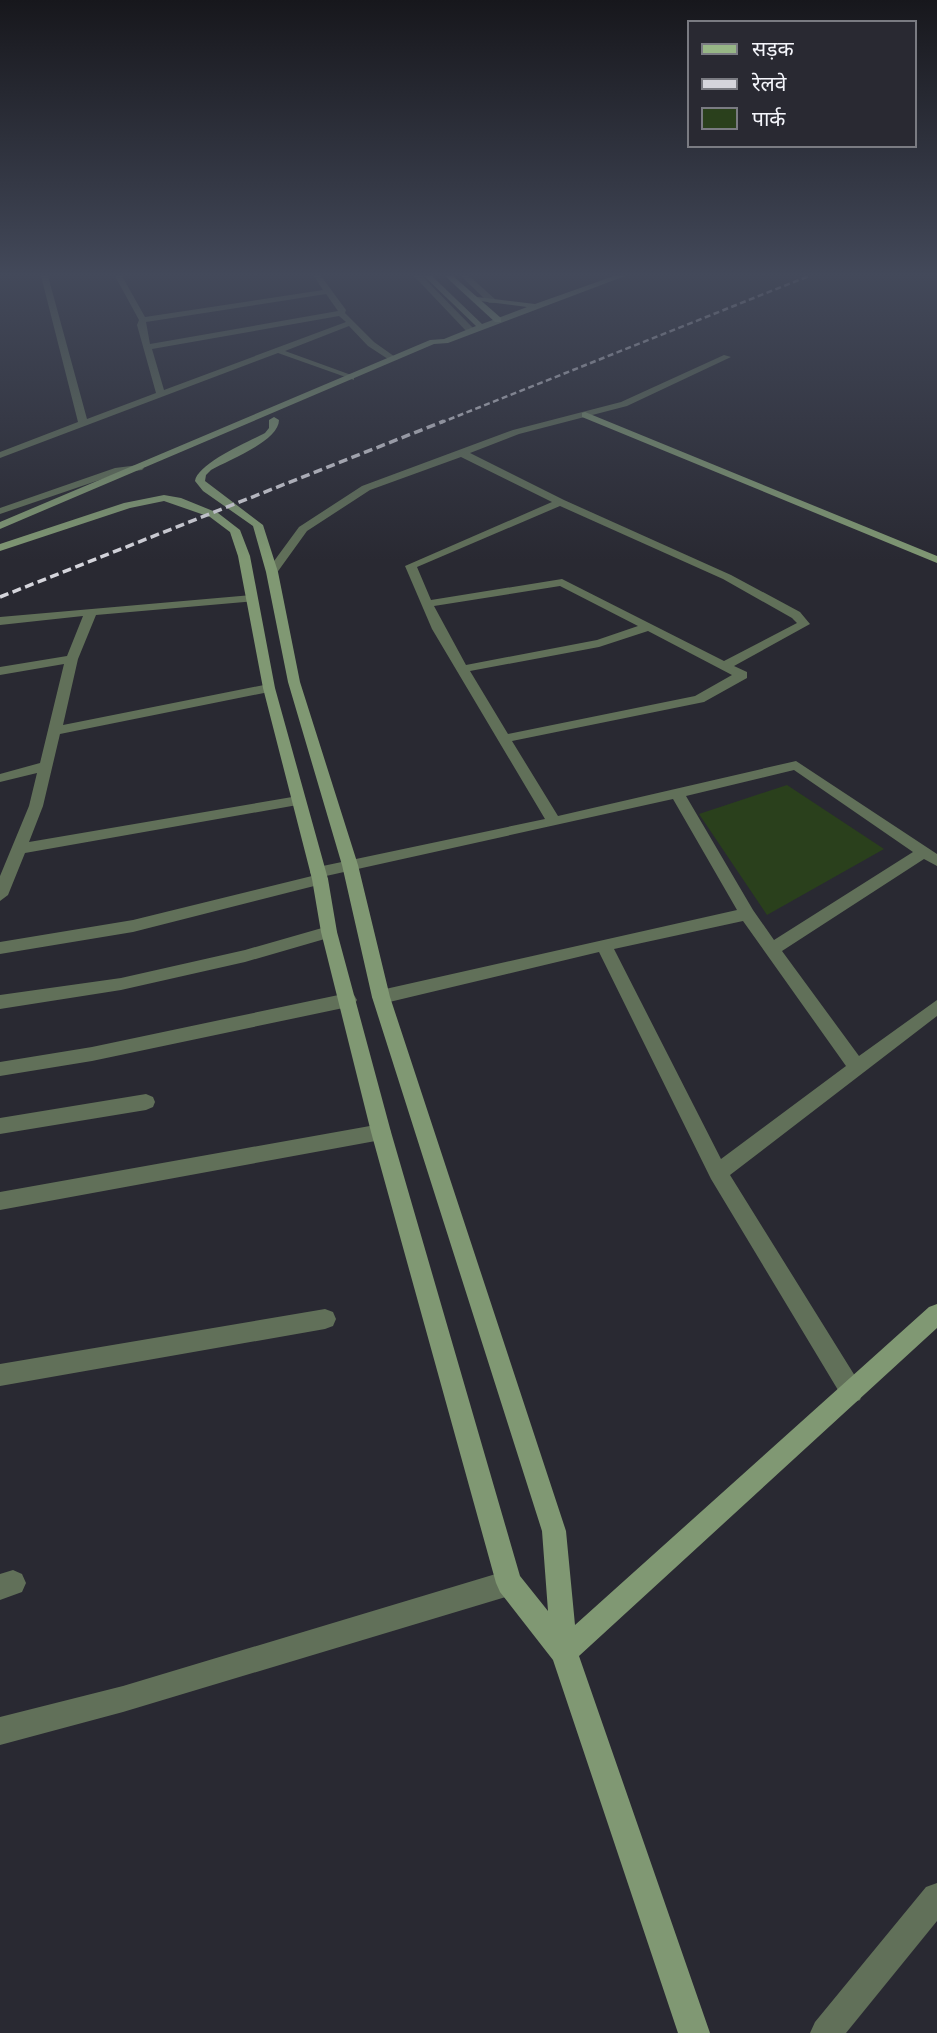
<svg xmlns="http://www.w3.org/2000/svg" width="937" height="2033" font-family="'DM Sans','Noto Sans Devanagari',sans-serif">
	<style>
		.green { fill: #2a401c }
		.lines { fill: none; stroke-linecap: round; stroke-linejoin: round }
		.street { fill: #617059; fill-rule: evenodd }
		.secondary { fill: #809873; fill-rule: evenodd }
		.primary { fill: #97b686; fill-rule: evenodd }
		.rail-far1 { stroke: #d5d5dc; stroke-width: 2.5; stroke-dasharray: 6 3.5; stroke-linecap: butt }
		.rail { stroke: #d5d5dc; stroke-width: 3.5; stroke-dasharray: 9 4.5; stroke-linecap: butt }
	</style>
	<rect width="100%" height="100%" fill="#292932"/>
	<!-- green -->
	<path class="green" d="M787,785l97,64 -117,66 -68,-101z"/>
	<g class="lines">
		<!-- street -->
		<path class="street" d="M41,276h7l39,143 69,-26 -19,-68 2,-5 -24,-44h7l23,41 178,-27 -9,-14h7l25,34 -1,3 29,29 24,17 -7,2 -23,-15 -19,-20 -64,25 69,25v4l-76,-27 -278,105v-6l78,-30zM326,294l12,17 -188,33 -4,-22zM339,316l7,6 -182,68 -12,-41z
			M414,276h8l52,53v4h-6z
			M461,276h8l26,23v4h-6z
			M724,355l7,2 -104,49 -108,28 -49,19 94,47 167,75 69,37 10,12 -76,42 13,6v6l-43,24 -192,39 46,75 238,-55 141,93v12l-13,-7 -142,92 77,105 78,-56v16l-207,159 130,209 3,8 -3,8 -8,3 -8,-3 -133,-221 -112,-227 -218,52 -6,-2 -3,-5 3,-5 6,-2 356,-80 -64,-111 -347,77 2,3 -2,4 -193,49 -133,22v-12l133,-22 179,-44 -2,-4 3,-4 5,-1 227,-48 -113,-190 -27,-63 147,-64 -91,-45 -91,33 -63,41 -31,43 -10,-2 33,-45 63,-41 151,-56 108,-28zM560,506l163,73 69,39 5,5 -73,38 -162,-82 -131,21 -14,-33zM560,586l78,40 -41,14 -131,25 -32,-59zM648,631l84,44 -37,21 -187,38 -38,-63 129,-24zM794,770l119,82 -139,88 -21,-30 -67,-114zM743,921l103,145 -125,93 -107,-210z
			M139,465l5,3 -2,2 -22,3 -120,41v-6l115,-40z
			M252,595l6,4 -2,2 -160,14 -18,44 -15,66 206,-41 6,4 -6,4 -209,42 -17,72 -14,36 269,-46 5,2 2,3 -2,3 -278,49 -17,42 -8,6v-25l29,-70 8,-33 -37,9v-8l40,-11 24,-99 -64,11v-8l67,-11 16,-40 -83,9v-8z
			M329,926l6,2 2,4 -2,4 -90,26 -124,28 -121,19v-14l121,-17 124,-28z
			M348,993l6,2 3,5 -3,5 -6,2 -256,54 -92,15v-14l92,-15z
			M146,1094l7,3 2,5 -2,5 -7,3 -146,24v-16z
			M381,1124l7,2 3,6 -3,6 -7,2 -381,70v-18z
			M325,1309l8,3 3,7 -3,7 -8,3 -325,57v-22z
			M13,1570l9,4 4,9 -4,9 -22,8v-26z
			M509,1570l9,4 4,9 -4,9 -9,4 -386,116 -123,33v-28l123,-31z
			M937,1883v38l-91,112h-36l5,-11 111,-135z"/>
		<!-- secondary -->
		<path class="secondary" d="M424,276h8l50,48 45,-17 -55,-7 -3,-4 66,8 79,-28h11l-177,67 -14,1 -434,185v-7l430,-182 14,-1 32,-13z
			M585,412l352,144v7l-355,-146v-4z
			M274,417l5,3c0,21 -50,40 -68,50l-5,5 -1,6 58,44 15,47 22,110 58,183 32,132 176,534 9,94 354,-318 8,-3v24l-358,328 131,377h-32l-125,-373 -53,-68 -4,-9 -125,-451 -50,-200 -9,-53 -49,-191 -25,-132 -8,-24 -20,-15 -46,-16 -34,7 -130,43v-7l124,-41 40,-8 17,3 37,15 22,17 10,26 25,132 53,191 9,53 54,200 129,444 28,35 -6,-80 -170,-534 -30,-132 -54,-183 -22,-110 -13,-46 -50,-35 -8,-10c3,-18 53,-39 70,-48l4,-5v-8z"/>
		<!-- primary -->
		<path class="primary" d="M445,276h8l48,42v4h-6z"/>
		<!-- rail-far1 -->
		<path class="rail-far1" d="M440,423l369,-147"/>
		<!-- rail -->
		<path class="rail" d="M0,597l444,-176"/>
	</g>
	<!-- sky -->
	<linearGradient id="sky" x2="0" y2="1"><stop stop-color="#17171c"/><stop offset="0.49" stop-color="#43495a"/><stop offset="1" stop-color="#43495a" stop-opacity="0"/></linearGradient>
	<rect width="937" height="561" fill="url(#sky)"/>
	<!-- legend -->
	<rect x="688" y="21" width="228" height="126" fill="#292932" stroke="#7a7b82" stroke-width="2"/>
	<rect x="702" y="44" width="35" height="10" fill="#97b686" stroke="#7a7b82" stroke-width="2"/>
	<text x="752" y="56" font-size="21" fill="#f4f5fb">सड़क</text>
	<rect x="702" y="79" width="35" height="10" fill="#d5d5dc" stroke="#7a7b82" stroke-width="2"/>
	<text x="752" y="91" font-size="21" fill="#f4f5fb">रेलवे</text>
	<rect x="702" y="108" width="35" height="21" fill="#2a401c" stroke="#7a7b82" stroke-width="2"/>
	<text x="752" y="126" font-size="21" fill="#f4f5fb">पार्क</text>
</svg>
